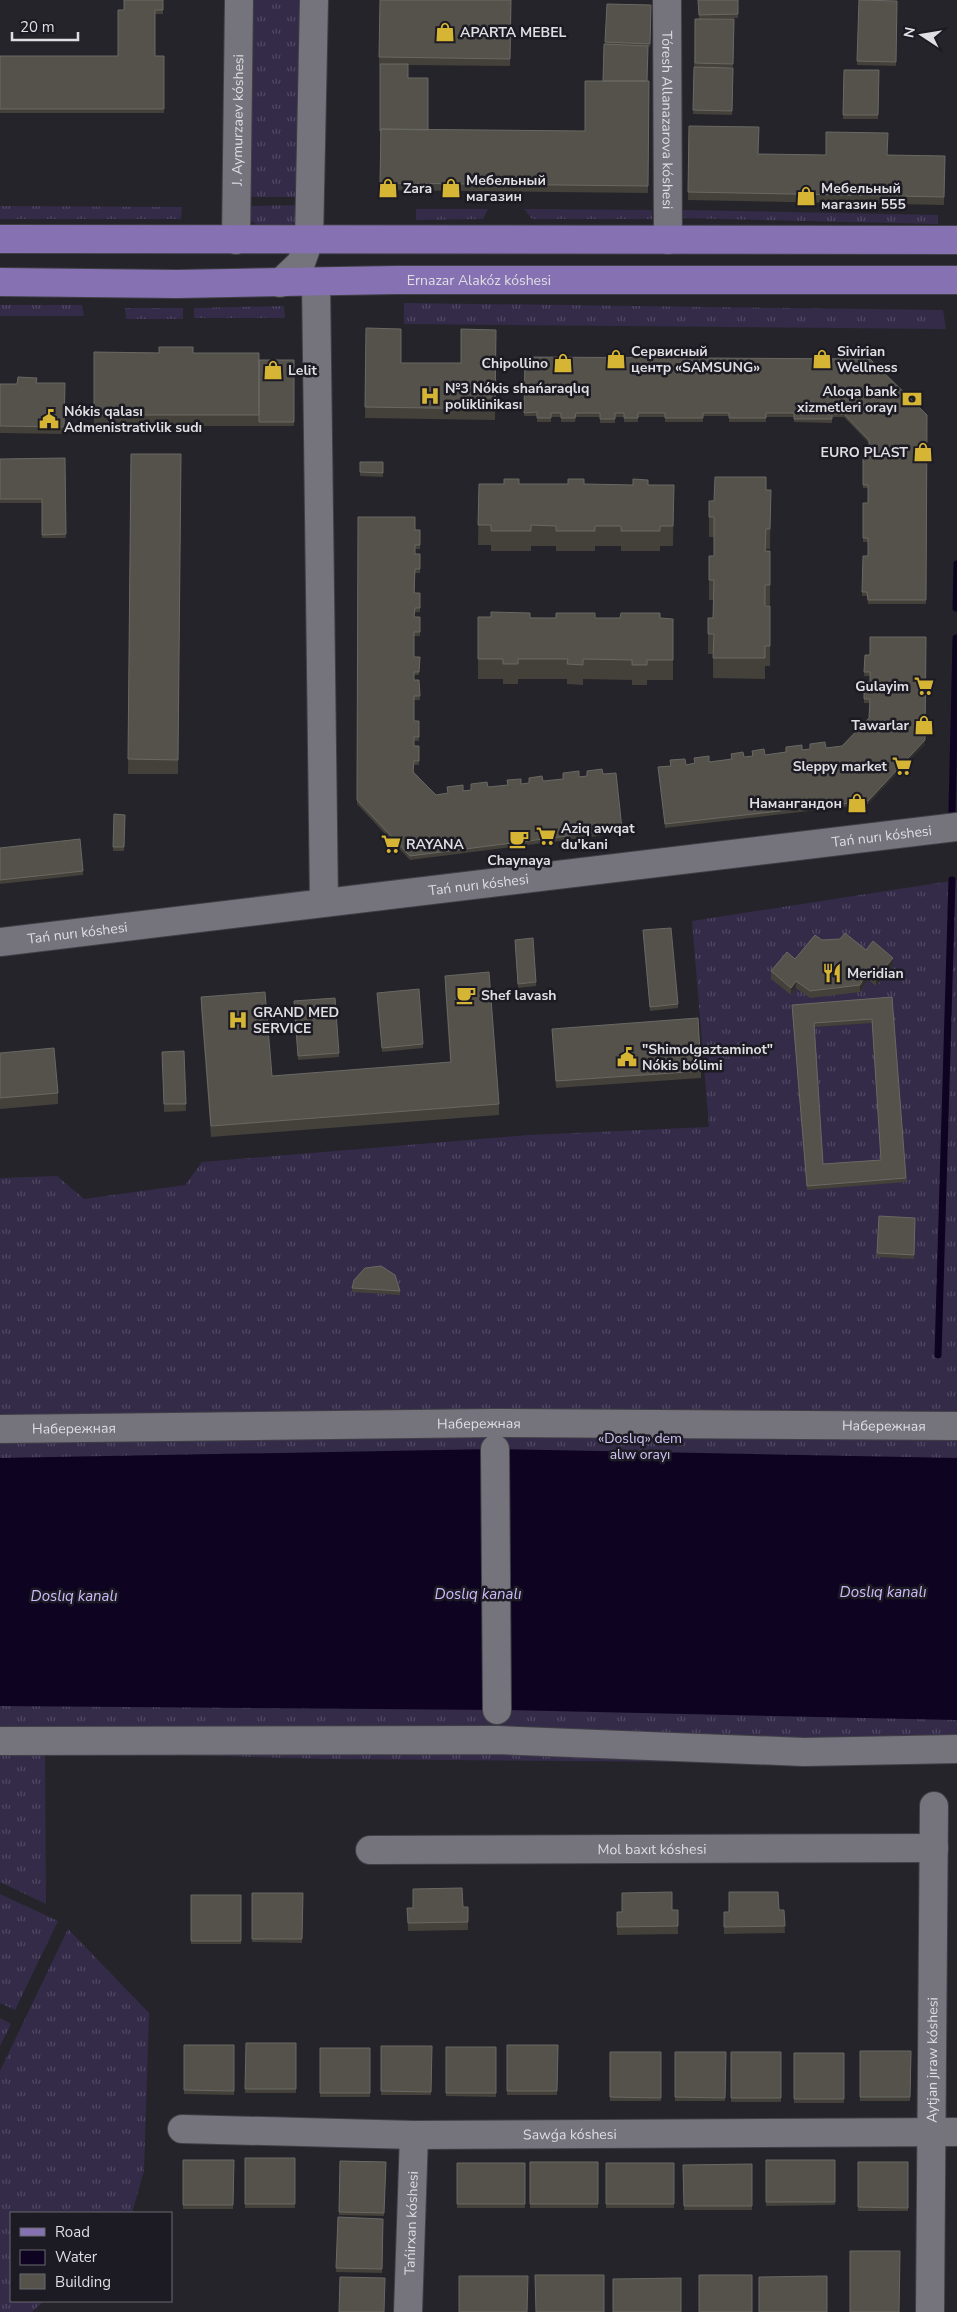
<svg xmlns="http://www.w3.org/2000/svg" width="957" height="2312" font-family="'Nunito Sans',sans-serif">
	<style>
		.grass { fill: url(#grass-tufts) }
		.water { fill: #0e0421 }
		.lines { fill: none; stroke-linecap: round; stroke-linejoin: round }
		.stream { stroke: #0e0421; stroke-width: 7 }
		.minor-casing { stroke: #413f46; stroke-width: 30 }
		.major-casing { stroke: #413f46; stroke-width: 30 }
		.minor { stroke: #75737c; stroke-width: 28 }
		.major { stroke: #8672b3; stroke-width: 28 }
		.wall { fill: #434139; fill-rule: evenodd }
		.shaded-wall { fill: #302e2c }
		.building { fill: #54524b; stroke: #696863; fill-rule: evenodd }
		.labels { text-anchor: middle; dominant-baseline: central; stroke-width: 5; stroke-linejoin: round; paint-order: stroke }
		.poi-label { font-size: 14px; font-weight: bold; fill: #dfdee3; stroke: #1c1a22; text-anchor: start }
		.street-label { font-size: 14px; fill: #dfdee3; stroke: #1c1a22 }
		.park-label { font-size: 14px; fill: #d2c5f9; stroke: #1c1a22 }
		.water-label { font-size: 15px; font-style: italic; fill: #cdbcfd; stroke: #1c1a22 }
	</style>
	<defs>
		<pattern id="grass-tufts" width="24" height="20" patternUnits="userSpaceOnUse" patternTransform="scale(1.25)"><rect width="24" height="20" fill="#342b49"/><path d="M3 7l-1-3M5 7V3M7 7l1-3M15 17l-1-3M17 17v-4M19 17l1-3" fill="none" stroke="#514963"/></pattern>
	</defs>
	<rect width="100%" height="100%" fill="#25242b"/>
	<!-- grass -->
	<path class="grass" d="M253,0h48l-3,197h-48z
		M298,205v12l-7,9 -28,2 -12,-7v-15z
		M0,206l182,1 -1,12h-181z
		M416,209h72l-5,10 -67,1z
		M524,209l128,1v9h-120z
		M681,210l257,5v9l-257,-6z
		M404,303l539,7 3,19 -542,-5z
		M0,305h82l2,11h-84z
		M284,306l1,12h-91v-10z
		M125,308h58v11h-57z
		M957,880v884l-628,-5 -284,-8 1,153 -46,-22v-704l57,-2 27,23 101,-14 17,-23 327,-27 180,-8 -17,-206z
		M0,1894l58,27 -43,89 -15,-7z
		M68,1929l81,84 -5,158 -12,42h-121v88h33l-12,11h-32v-241z
		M0,2018l11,6 -11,22z"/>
	<!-- water -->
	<path class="water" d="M495,1449l462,9v262l-454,-10 -503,-4v-248z"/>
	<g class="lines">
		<!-- stream -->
		<path class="stream" d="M956,608l1,-44
			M952,811l4,-173
			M938,1355l14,-475"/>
		<defs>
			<g id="minor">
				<path id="s1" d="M667,0l1,240"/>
				<path id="s2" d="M236,240l3,-240"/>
				<path d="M316,282l8,620"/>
				<path d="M280,283l21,-20 8,-23 5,-240"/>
				<path id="s3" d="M0,942l957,-115"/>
				<path id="s4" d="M0,1429l493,-6 464,3"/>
				<path d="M495,1449l2,261"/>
				<path d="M0,1741l497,-1 307,12 153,-3"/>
				<path id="s5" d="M370,1850l564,-2"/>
				<path id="s6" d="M182,2129l232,6 543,-3"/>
				<path id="s7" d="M408,2312l6,-177"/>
				<path id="s8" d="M930,2312l4,-506"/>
			</g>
			<g id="major">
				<path d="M0,239l957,1"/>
				<path id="s9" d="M0,282l177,2 219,-4h561"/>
			</g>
		</defs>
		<!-- minor casing -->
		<use href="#minor" class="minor-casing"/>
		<!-- major casing -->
		<use href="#major" class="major-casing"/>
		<!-- minor -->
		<use href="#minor" class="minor"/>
		<!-- major -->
		<use href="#major" class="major"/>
	</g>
	<!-- wall -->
	<path class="wall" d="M163,0v14h-8v42h9v57h-164v-57h118l6,-46z
		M380,0h131l-1,66 -102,-1v13l20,52 157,1 18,-50 2,-36 2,-41 44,1 -1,42h-2l-1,34h2l-1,112 -268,-3v-126h17h-18z
		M698,0h40v18l-39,1z
		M859,0l38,1 -1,65 -39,-1z
		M695,19h39l-1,48h-36l36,1 -1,47 -39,-1z
		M844,70h35l-1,49h-35z
		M689,126l69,28 68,1h61l58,1 -1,49 -256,-5z
		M366,328l35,35h60l35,-33 -1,90 -130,-2z
		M94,352l99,1 66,7h35v66h-200z
		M525,357l402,58 -1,189h-58l-1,-8h-5l1,-40h5v-14h-5v-39h5v-15h-5v-39h6v-6l-25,-26h-12v6l-38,-1v-5h-28v5h-37v-6h-26v6h-38v-5h-27v5h-14v-5h-9v6h-15v-6h-24l-1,5h-14v-5h-10v5h-14v-6h-13z
		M37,383h28l-1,51 -64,-1v-49h17z
		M131,454h50l-3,320h-50z
		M65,458l1,80h-24v-35h-42v-44z
		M383,462v15l-23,-1v-4z
		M479,484l195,1 -1,61h-13v5h-39v-5h-26v5h-39v-5h-25v5h-40v-6h-13z
		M766,490h5l-1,59h-4v2h4v54h-5l5,21v40h-5v13l-52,-1v-24h-5v-20l5,-16v-18h-4v-44h5v-19h-5v-36h5z
		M358,517l57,13h5v19h-5v5h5v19h-5v20h5v19h-5l-1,5h6v19h-6v21l6,3 -1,15h-5v5h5l1,20h-6v21h5v20h-5v5h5v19h-5v7l22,23 12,-2 -1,-6 16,4 8,-1v-6l17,3 19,-2v-5l14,4 42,-5v-6l16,4 24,-3 19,55v4l-212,27 -53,-56z
		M478,617l195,2v61h-26v5h-15v-5l-49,-1v6l-16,-1v-5h-49v5h-15v-5h-25z
		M865,655l60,89 -57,60 -203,24 -7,-61 12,-1v-6l16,5 45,-6v-5l13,3h8v-6l13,4 21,-3v-5l16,3 40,-4 27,-28 1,-15h-6v-4l6,-17v-6h-6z
		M114,814l11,1 -1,36h-11z
		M0,848l83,23v4l-83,9z
		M643,934l35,70v4l-28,3z
		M822,940l44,10 27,16 -17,20 -8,-7 -8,13 -50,6 -14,-10 -5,7 -20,-16v-8l24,-12z
		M515,944l21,38v4l-18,2z
		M445,976l54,128v11l-288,22 -10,-129v-11l71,79 178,-14 -5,-75z
		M377,996l46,48v4l-41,4z
		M892,997l14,185 -99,8 -15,-181zM872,1023l9,137 -58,4 -9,-137z
		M294,1005l45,48v4l-41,3z
		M552,1029l149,42v7l-145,10z
		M184,1051l2,60 -22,1 -2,-60z
		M0,1053l58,40v11l-58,5z
		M879,1216l36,2 -1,41 -37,-2z
		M352,1288l48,3v4l-48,-3z
		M252,1893h51l-1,50 -50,-1z
		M191,1895h50v49h-50z
		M468,1907v23l-60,1 -1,-23z
		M678,1910v24l-61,1v-23z
		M784,1910l1,23 -61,1v-22z
		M246,2043h50v50h-51z
		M184,2045h50v50l-50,-1z
		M507,2045h51l-1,50h-50z
		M381,2046h51l-1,49h-50z
		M446,2047h50v50l-50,-1z
		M320,2048h50v49h-50z
		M860,2051h51l-1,50h-50z
		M610,2052h51v49h-51z
		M675,2052h51l-1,49h-50z
		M731,2052h50v50h-50z
		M794,2053h50v50h-50z
		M245,2158h50v50h-50z
		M183,2160h51l-1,49h-50z
		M766,2160h69v45l-69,1z
		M340,2161l46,1 -2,54 -45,-1z
		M530,2162h68v46h-68z
		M858,2162h50v49h-50z
		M457,2163h68v45h-68z
		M606,2163h68v45h-68z
		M752,2164v46h-68l-1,-45z
		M338,2217l45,2 -1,54 -46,-1z"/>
	<!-- shaded-wall -->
	<path class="shaded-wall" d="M926,641l-1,103 -57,60v-3z
		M893,958v8l-17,20v-8z
		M868,971v8l-8,13v-7z
		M796,981v7l-5,7v-7z"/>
	<!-- building -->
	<path class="building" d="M124,0h39v10h-8v46h9v53h-164v-53h118v-46h6z
		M380,0h131l-1,59 -131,-2z
		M698,0h40v14l-39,1z
		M859,0l38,1 -1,61 -39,-1z
		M607,4l44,1 -1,39 -45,-2z
		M695,19h39l-1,45 -38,-1z
		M604,44l44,2 -1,35h-44z
		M380,64h28v14h20v52l-47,-1v2h-1z
		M694,67l39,1 -1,43 -39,-1z
		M844,70h35l-1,45h-35z
		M585,81h64l-1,105 -268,-3 1,-54 204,2z
		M689,126l70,1 -1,27 68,1v-23l62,1 -1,22 58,1 -1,41 -256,-5z
		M366,328l35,1v34h60v-34l35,1 -1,79 -130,-2z
		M159,347h34v6h66v62h-165v-63l65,1z
		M525,357l345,2 57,56 -1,185h-58l-1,-8h-5l1,-36h5v-18h-5v-35h5v-18h-5v-36h6v-9l-25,-26h-12v5h-38v-6h-28v5h-37v-5h-26v5h-38v-5h-27v5h-14v-5h-9v6h-15v-6h-24l-1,5h-14v-5h-10v5h-14v-6l-13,1z
		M259,360h35v62h-35z
		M18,377l19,1 -1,5h29l-1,44 -64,-1v-42h17z
		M131,454h50l-3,306 -50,-1z
		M65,458l1,76 -24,1v-36h-42v-40z
		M360,462h23v11l-23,-1z
		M715,477h51v13h5l-1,39h-4l-1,22h5v34h-5v21h5v40h-5v12h-52l1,-24h-6v-16h5l1,-38h-5v-24h5v-39h-5v-16h5z
		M504,479h15v5h49v-5h16v5l49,1v-6l15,1v5h26l-1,41h-13v5h-39v-5h-26v5h-39v-5l-25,-1v6h-40v-6h-13l1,-41h25z
		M358,517h57v13h5v15h-5v9h5v15h-5l-1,24h6v15h-5l-1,9h6v15h-6v25h6l-1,15h-5v8h5l1,16h-6v25h5v16h-5v9h5v15h-5l-1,11 23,23 12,-2 -1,-6 16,-2v6l8,-1v-6l16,-2 1,5 20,-2 -1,-5 14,-1v5l8,-1v-5l13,-2 1,5 20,-2v-6l16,-2v6l8,-1v-5l15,-2 1,5 13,-1 6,56 -212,27 -53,-56z
		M491,612l39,1v5h26v-5h39v5h25l1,-5h39v5l13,1v41h-26v5h-15v-5l-49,-1v6l-16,-1 1,-5h-50v5h-15v-5h-25v-42h13z
		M870,637h56l-1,103 -57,61 -203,23 -7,-57 13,-1 -1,-6 15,-1 1,6 9,-2 -1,-5 15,-2v6l23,-3 -1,-5 12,-2 1,5 9,-1 -1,-5 12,-2 1,6 21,-3v-5l16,-2v5l8,-1v-5l15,-2 1,6 16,-2 27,-28 1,-19h-6v-17h6v-10h-6l1,-17h5z
		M114,814l11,1 -1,32h-11z
		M80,839l3,32 -83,9v-32z
		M671,928l7,76 -28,3 -7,-77z
		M845,933l21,17 7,-9 20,17 -17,20 -8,-7 -8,14 -50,6 -14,-10 -5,7 -20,-17 16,-19 8,7 20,-24 7,5 18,-1z
		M533,938l3,44 -18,2 -3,-44z
		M489,972l10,132 -288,22 -10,-129 64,-5 7,84 179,-14 -6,-86z
		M419,989l4,55 -41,4 -5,-55z
		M892,997l14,181 -99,8 -15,-181zM872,1019l9,141 -58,4 -9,-141z
		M335,998l4,55 -41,3 -4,-55z
		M698,1018l3,53 -145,10 -4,-52z
		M54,1048l4,45 -58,5v-45z
		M184,1051l2,53h-22l-2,-52z
		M879,1216l36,2 -1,37 -37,-2z
		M381,1266l14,9 5,16 -48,-3 2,-8 11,-12z
		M462,1888l1,19h5v15l-60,1 -1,-15h6v-19z
		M672,1892v18h6v16l-61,1v-15h5v-19z
		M729,1892h49l1,18h5l1,16 -61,1v-15h5z
		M252,1893h51l-1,46h-50z
		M191,1895h50v46h-50z
		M246,2043h50v46h-51z
		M184,2045h50v46l-50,-1z
		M507,2045h51l-1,46h-50z
		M381,2046h51l-1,46 -50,-1z
		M446,2047h50v46h-50z
		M320,2048h50v45h-50z
		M860,2051h51l-1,46h-50z
		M610,2052h51v46l-51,-1z
		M675,2052h51l-1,46 -50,-1z
		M731,2052h50v46h-50z
		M794,2053h50v46h-50z
		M245,2158h50v46h-50z
		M183,2160h51l-1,45h-50z
		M766,2160h69v42h-69z
		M340,2161l46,1 -2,51 -45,-1z
		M530,2162h68v42h-68z
		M858,2162h50v46l-50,-1z
		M457,2163h68v41h-68z
		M606,2163h68v41h-68z
		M752,2164v42h-68l-1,-41z
		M338,2217l45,2 -1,50 -46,-1z
		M850,2251h50l-1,61h-49z
		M535,2275h69v37h-68z
		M699,2275h53v37h-53z
		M459,2276h69l-1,36h-68z
		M827,2276v36h-68v-35z
		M340,2277l45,1 -1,34h-45z
		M681,2278v34h-68v-33z"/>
	<!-- icons -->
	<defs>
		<symbol id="shop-bare" viewBox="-9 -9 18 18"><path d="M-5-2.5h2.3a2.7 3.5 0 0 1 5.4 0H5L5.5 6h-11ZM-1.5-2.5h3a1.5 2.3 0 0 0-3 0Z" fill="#d6b534" stroke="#1c1a22" stroke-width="2.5" paint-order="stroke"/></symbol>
		<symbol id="hospital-bare" viewBox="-9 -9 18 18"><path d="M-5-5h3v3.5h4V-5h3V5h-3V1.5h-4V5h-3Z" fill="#d6b534" stroke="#1c1a22" stroke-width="2.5" paint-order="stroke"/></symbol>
		<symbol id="bank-bare" viewBox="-9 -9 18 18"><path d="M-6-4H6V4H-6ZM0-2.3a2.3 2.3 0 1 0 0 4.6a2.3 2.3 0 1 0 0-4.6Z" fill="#d6b534" stroke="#1c1a22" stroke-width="2.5" paint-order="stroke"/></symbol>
		<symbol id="civic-bare" viewBox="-9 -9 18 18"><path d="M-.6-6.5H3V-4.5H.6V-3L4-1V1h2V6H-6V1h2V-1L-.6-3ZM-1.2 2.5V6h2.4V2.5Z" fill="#d6b534" stroke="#1c1a22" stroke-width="2.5" paint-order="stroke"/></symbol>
		<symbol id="supermarket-bare" viewBox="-9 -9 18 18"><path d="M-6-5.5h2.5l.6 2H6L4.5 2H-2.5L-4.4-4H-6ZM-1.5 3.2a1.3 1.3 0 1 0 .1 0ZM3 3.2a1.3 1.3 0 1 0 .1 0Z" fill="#d6b534" stroke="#1c1a22" stroke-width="2.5" paint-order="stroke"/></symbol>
		<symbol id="cafe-bare" viewBox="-9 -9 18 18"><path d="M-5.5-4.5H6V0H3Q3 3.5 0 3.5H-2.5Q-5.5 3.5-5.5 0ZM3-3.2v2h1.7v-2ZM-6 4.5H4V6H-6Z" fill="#d6b534" stroke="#1c1a22" stroke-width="2.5" paint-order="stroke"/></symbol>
		<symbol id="restaurant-bare" viewBox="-9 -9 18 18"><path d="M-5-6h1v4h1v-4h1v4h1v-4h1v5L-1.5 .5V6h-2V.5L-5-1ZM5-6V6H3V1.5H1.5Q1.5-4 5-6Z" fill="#d6b534" stroke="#1c1a22" stroke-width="2.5" paint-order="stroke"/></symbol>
	</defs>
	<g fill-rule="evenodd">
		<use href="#shop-bare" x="431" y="18" width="28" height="28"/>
		<use href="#shop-bare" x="374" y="174" width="28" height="28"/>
		<use href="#shop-bare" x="437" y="174" width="28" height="28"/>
		<use href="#shop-bare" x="792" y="182" width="28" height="28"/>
		<use href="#shop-bare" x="602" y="345" width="28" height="28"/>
		<use href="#shop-bare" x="808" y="345" width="28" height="28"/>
		<use href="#shop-bare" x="549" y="349" width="28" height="28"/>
		<use href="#shop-bare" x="259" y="356" width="28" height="28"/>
		<use href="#hospital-bare" x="416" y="382" width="28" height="28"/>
		<use href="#bank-bare" x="898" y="385" width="28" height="28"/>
		<use href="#civic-bare" x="35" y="405" width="28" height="28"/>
		<use href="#shop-bare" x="909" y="438" width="28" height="28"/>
		<use href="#supermarket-bare" x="910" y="672" width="28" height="28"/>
		<use href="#shop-bare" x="910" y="711" width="28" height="28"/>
		<use href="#supermarket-bare" x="888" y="752" width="28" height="28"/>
		<use href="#shop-bare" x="843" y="789" width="28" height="28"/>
		<use href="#supermarket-bare" x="532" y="822" width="28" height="28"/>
		<use href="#cafe-bare" x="505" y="825" width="28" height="28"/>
		<use href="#supermarket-bare" x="377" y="830" width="28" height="28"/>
		<use href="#restaurant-bare" x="818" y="959" width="28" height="28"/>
		<use href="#cafe-bare" x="452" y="981" width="28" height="28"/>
		<use href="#hospital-bare" x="224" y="1006" width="28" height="28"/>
		<use href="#civic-bare" x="613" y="1043" width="28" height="28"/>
	</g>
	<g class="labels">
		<!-- poi labels -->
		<g class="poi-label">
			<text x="460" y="32">APARTA MEBEL</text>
			<text x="466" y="180">Мебельный<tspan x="466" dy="16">магазин</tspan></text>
			<text x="403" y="188">Zara</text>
			<text x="821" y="188">Мебельный<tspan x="821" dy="16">магазин 555</tspan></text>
			<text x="631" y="351">Сервисный<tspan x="631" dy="16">центр «SAMSUNG»</tspan></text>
			<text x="837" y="351">Sivirian<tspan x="837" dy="16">Wellness</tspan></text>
			<text x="548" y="363" text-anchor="end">Chipollino</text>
			<text x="288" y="370">Lelit</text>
			<text x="445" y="388">№3 Nókis shańaraqlıq<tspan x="445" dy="16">poliklinikası</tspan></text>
			<text x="897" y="391" text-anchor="end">Aloqa bank<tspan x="897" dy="16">xizmetleri orayı</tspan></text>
			<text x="64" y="411">Nókis qalası<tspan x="64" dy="16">Admenistrativlik sudı</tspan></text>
			<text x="908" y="452" text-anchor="end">EURO PLAST</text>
			<text x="909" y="686" text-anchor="end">Gulayim</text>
			<text x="909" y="725" text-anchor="end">Tawarlar</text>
			<text x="887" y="766" text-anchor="end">Sleppy market</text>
			<text x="842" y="803" text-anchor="end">Намангандон</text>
			<text x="561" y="828">Aziq awqat<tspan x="561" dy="16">du'kani</tspan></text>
			<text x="406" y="844">RAYANA</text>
			<text x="519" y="860" text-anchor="middle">Chaynaya</text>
			<text x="847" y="973">Meridian</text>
			<text x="481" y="995">Shef lavash</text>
			<text x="253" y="1012">GRAND MED<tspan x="253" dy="16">SERVICE</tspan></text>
			<text x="642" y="1049">"Shimolgaztaminot"<tspan x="642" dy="16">Nókis bólimi</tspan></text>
		</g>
		<!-- street labels -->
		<g class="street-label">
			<text stroke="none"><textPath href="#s2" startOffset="120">J. Aymurzaev kóshesi</textPath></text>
			<text stroke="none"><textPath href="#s1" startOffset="120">Tóresh Allanazarova kóshesi</textPath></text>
			<text stroke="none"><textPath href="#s9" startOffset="479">Ernazar Alakóz kóshesi</textPath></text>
			<text stroke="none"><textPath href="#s3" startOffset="888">Tań nurı kóshesi</textPath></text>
			<text stroke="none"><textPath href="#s3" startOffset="482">Tań nurı kóshesi</textPath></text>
			<text stroke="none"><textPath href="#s3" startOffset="78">Tań nurı kóshesi</textPath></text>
			<text stroke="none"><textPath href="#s4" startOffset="479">Набережная</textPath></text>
			<text stroke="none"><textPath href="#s4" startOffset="884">Набережная</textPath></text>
			<text stroke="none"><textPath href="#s4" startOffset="74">Набережная</textPath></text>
			<text stroke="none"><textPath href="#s5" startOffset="282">Mol baxıt kóshesi</textPath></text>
			<text stroke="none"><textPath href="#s8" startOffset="252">Aytjan jıraw kóshesi</textPath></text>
			<text stroke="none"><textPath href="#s6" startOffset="388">Sawǵa kóshesi</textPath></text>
			<text stroke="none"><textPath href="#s7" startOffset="89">Tańirxan kóshesi</textPath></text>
		</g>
		<!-- park labels -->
		<g class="park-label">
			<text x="640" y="1438">«Doslıq» dem<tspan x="640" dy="16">alıw orayı</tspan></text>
		</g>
		<!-- water labels -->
		<g class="water-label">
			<text x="883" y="1592">Doslıq kanalı</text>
			<text x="478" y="1594">Doslıq kanalı</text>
			<text x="74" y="1596">Doslıq kanalı</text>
		</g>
	</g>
	<!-- legend -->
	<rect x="10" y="2212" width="162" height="90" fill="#1c1a22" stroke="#6a686f"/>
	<rect x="20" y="2228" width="25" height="8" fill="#8672b3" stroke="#6a686f"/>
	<text x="55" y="2237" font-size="15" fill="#dfdee3">Road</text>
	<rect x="20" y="2250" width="25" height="15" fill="#0e0421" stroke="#6a686f"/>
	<text x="55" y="2262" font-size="15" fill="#dfdee3">Water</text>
	<rect x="20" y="2274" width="25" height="15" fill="#54524b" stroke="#6a686f"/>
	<text x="55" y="2287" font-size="15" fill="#dfdee3">Building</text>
	<!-- north arrow -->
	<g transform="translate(922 35) rotate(282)" stroke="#1c1a22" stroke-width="4" paint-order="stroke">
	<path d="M0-4L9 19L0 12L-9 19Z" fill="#dfdee3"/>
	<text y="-8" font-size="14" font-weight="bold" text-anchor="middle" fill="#dfdee3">N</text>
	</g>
	<!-- scale -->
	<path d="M12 32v8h66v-8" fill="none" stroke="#dfdee3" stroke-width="2.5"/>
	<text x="20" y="32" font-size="15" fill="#dfdee3" stroke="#1c1a22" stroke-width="4" paint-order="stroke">20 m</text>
</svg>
